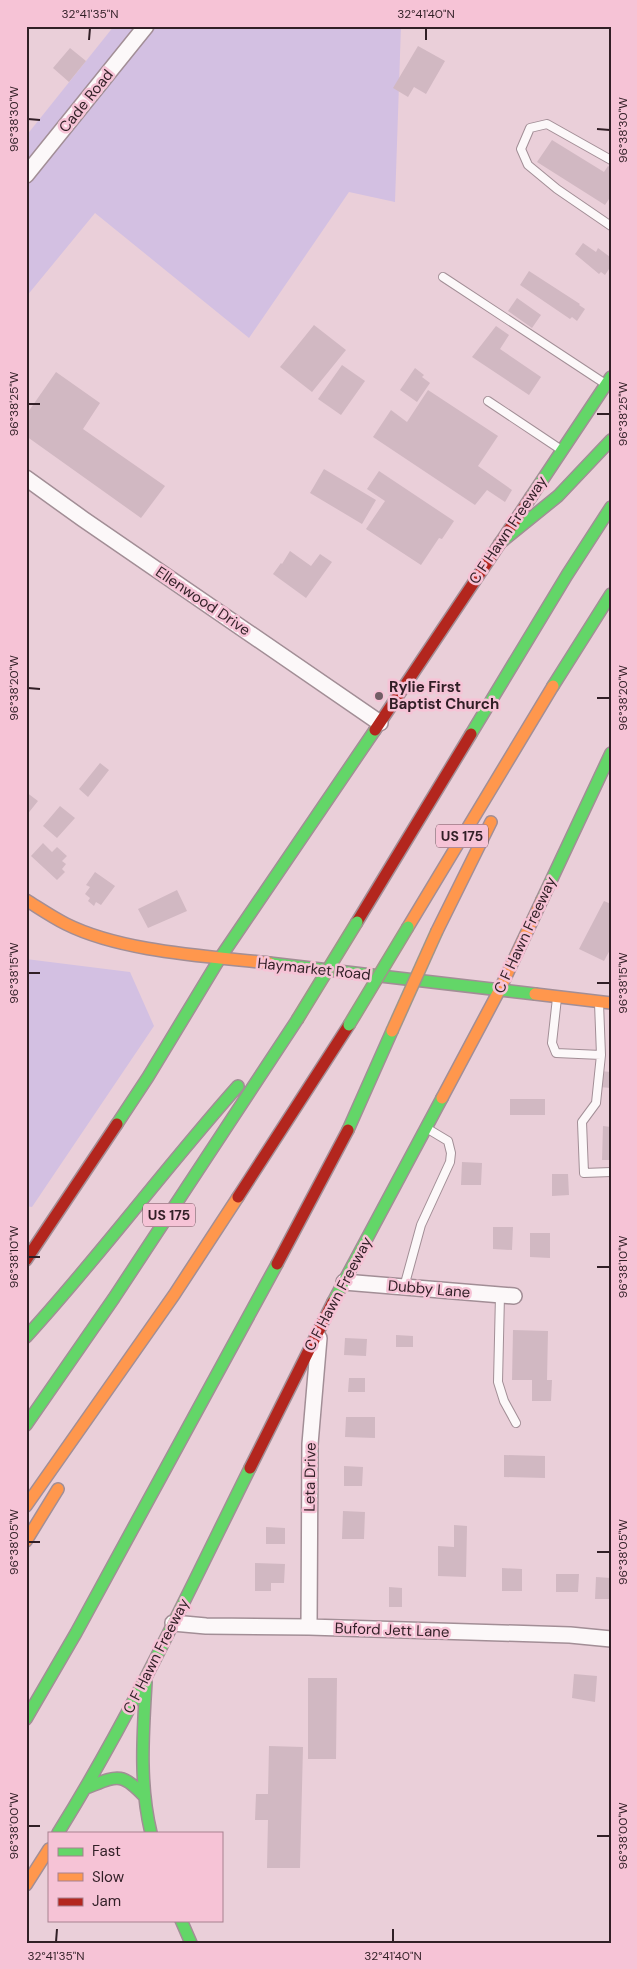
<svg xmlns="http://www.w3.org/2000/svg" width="637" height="1969" font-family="'DM Sans',sans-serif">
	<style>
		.green { fill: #d3c0e2 }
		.building { fill: #d1b8c2 }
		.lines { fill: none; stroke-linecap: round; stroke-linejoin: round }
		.lane-casing { stroke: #a28e96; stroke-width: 10 }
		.street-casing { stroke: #a28e96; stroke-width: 18 }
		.fast-casing { stroke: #a28e96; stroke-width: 14 }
		.slow-casing { stroke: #a28e96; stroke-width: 14 }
		.jam-casing { stroke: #a28e96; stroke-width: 14 }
		.lane { stroke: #fcf8f9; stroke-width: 8 }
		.street { stroke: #fcf8f9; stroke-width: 15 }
		.fast { stroke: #63d668; stroke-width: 11 }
		.slow { stroke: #ff974d; stroke-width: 11 }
		.jam { stroke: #b3261e; stroke-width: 11 }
		.fast-bridge-casing { stroke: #a0958a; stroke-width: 14; stroke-linecap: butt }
		.slow-bridge-casing { stroke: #a0958a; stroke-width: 14; stroke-linecap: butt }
		.fast-bridge { stroke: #63d668; stroke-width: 11 }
		.slow-bridge { stroke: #ff974d; stroke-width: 11 }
		.ticks { fill: none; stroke: #311f26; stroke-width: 2 }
		.poi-dot { fill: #725d65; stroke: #f6c3d6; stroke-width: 2 }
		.labels { text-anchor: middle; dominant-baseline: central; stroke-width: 5; stroke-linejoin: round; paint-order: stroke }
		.shield { fill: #f6c3d6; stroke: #6c505b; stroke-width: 1 }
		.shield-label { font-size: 14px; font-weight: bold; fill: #311f26 }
		.street-label { font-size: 15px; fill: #311f26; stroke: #f6c3d6 }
		.poi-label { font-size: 15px; font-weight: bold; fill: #311f26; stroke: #f6c3d6; text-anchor: start }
		.neatline { fill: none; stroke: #311f26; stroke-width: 2 }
		.ticks-label { font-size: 12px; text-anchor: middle; fill: #311f26 }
	</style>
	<rect width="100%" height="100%" fill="#eacfd9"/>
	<!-- green -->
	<path class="green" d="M114,26h287l-6,176 -46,-10 -100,146 -154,-125 -69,84v-161z
		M26,959l104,13 24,54 -122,181 -6,-1z"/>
	<!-- building -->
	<path class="building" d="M418,46l27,15 -19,33 -12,-7 -6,10 -15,-9z
		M70,48l16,13 -17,21 -16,-14z
		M552,140l52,32 4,-6 3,2v28l-6,9 -68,-43z
		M583,243l13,9 2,-4 12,9 1,9 -6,9 -4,-3 -2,2 -24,-20z
		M529,271l51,33 -1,1 6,4 -8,12 -5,-4 -2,2 -50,-34z
		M517,298l24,17 -9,13 -24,-17z
		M314,325l32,25 -34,42 -32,-25z
		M496,326l13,9 -9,14 41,28 -12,18 -57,-38z
		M342,365l23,16 -24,34 -23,-16z
		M415,368l9,7 -2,2 8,6 -13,19 -17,-12z
		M56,372l44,31 -17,26 82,57 -24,32 -115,-82v-21z
		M428,390l70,46 -20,30 34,24 -7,12 -18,-12 -12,15 -102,-68 18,-27 16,12z
		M324,469l52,31 -14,24 -52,-31z
		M379,471l75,50 -12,18 -3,-1 -18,27 -55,-36 19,-28 -18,-12z
		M290,551l21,15 9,-12 12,8 -26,36 -33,-24 8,-11 1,1z
		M100,763l9,7 -21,27 -9,-8z
		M26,792l12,9 -12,15z
		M60,806l15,12 -18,20 -14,-12z
		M43,843l9,9 5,-5 10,9 -5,5 4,3 -4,5 3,3 -8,8 -26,-24z
		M95,872l20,14 -14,19 -5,-3 -2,4 -6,-5 2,-3 -5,-4 5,-7 -4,-2z
		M177,890l10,21 -39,17 -10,-19z
		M604,901l7,3v44l-7,13 -25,-12z
		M600,1071l11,1v16l-12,-1z
		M510,1099h35v16h-35z
		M603,1126l8,1v33h-9z
		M462,1162l20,1 -1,22h-20z
		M552,1174h16l1,21 -17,1z
		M493,1227h20l-1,23 -19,-1z
		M530,1233h20v25l-20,-1z
		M513,1330l35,1 -1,49h5l-1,21h-19v-21h-20z
		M396,1335l17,1v11h-17z
		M345,1338l22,1 -1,17 -22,-1z
		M349,1378h16v14h-17z
		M346,1417h29v21l-30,-1z
		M504,1455l41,1v22l-41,-1z
		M344,1466l19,1 -1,19h-18z
		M343,1511l22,1 -1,27h-22z
		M454,1525l13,1 -1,51 -28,-1v-30l16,1z
		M266,1527l19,1v16h-19z
		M255,1563l30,1 -1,19h-13v8h-16z
		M502,1568l20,1v22h-20z
		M556,1574h23l-1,18h-22z
		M596,1577l15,1v21h-16z
		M389,1587l13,1v19h-13z
		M574,1674l23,2 -2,26 -23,-4z
		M308,1678h29l-1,81h-28z
		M269,1746l34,1 -3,121h-33l1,-48h-13l1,-26h12z"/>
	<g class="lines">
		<defs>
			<path id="lane" d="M611,160l-64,-36 -17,4 -9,21 7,16 29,24 54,37
				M443,277l161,106
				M488,401l72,48
				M557,998l-5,45 4,10 45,2
				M599,1003l2,52 -5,48 -14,19 2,51 27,-1
				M404,1287l17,-62 29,-63 1,-9 -3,-12 -20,-12
				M500,1295l-2,87 6,19 12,22"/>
			<path id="street" d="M26,175l120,-149
				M26,478l57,41 297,204
				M344,1282l170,14
				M173,1623l33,3 103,1 261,8 41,4
				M309,1627l1,-183 9,-106"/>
			<path id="fast" d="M531,497l80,-120
				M500,543l58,-47 53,-56
				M553,686l58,-92
				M471,734l96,-159 44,-68
				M542,900l69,-147
				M269,963l266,31
				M117,1124l31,-47 72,-119 155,-228
				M348,1130l44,-99
				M333,1302l109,-204
				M26,1337c74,-81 139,-169 212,-251
				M26,1425l88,-127 183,-278
				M146,1682c-3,51 -7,101 5,151
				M26,1719l50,-86 201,-369
				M86,1788c31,-12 35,-17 59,9
				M58,1833c73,-117 131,-242 192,-365
				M181,1920l10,23"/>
			<path id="slow" d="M26,900c13,8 26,17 40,24 56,28 141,32 203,39
				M408,927l145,-241
				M437,931l54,-109
				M535,994l76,9
				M442,1098l58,-109 42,-89
				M26,1506l148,-211 64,-98
				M26,1541l32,-52
				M26,1885l23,-36"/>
			<path id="jam" d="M375,730l156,-233
				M357,922l114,-188
				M238,1197l111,-172
				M26,1260l91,-136
				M277,1264l71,-134
				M250,1468l83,-166"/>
		</defs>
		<!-- lane casing -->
		<use href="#lane" class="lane-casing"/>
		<!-- street casing -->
		<use href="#street" class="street-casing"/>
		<!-- fast casing -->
		<use href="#fast" class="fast-casing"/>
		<!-- slow casing -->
		<use href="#slow" class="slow-casing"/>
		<!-- jam casing -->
		<use href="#jam" class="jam-casing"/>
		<!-- lane -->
		<use href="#lane" class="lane"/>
		<!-- street -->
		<use href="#street" class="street"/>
		<!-- fast -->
		<use href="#fast" class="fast"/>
		<!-- slow -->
		<use href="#slow" class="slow"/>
		<!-- jam -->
		<use href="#jam" class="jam"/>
		<defs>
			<path id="fast-bridge" d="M297,1020l60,-98
				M349,1025l59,-98"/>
			<path id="slow-bridge" d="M392,1031l45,-100"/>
		</defs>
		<!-- fast-bridge casing -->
		<use href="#fast-bridge" class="fast-bridge-casing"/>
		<!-- slow-bridge casing -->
		<use href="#slow-bridge" class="slow-bridge-casing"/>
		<!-- fast-bridge -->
		<use href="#fast-bridge" class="fast-bridge"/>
		<!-- slow-bridge -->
		<use href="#slow-bridge" class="slow-bridge"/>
	</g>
	<!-- ticks -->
	<path class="ticks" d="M89,40l1,-12M426,40v-12M28,119l12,1M597,129l13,1M28,404h12M597,414h13M28,688l12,1M597,698h13M28,973h12M597,983h13M28,1257h12M597,1267h13M28,1542h12M597,1552h13M28,1826h12M597,1836h13M56,1942l1,-13M393,1942v-13"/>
	<!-- markers -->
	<circle class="poi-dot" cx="379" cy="696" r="5"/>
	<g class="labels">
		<!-- shield labels -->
		<g class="shield">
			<rect x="436" y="824.5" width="52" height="23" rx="4"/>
			<rect x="143" y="1203.5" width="52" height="23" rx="4"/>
		</g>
		<g class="shield-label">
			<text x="462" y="836">US 175</text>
			<text x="169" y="1215">US 175</text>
		</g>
		<!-- street labels -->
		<g class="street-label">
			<text transform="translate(86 101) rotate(-51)">Cade Road</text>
			<text transform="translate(508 530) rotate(-56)">C F Hawn Freeway</text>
			<text transform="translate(203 601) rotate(34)">Ellenwood Drive</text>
			<text transform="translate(525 935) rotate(-65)">C F Hawn Freeway</text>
			<text transform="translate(314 969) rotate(6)">Haymarket Road</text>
			<text transform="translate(429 1289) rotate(5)">Dubby Lane</text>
			<text transform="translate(338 1294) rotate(-62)">C F Hawn Freeway</text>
			<text transform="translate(310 1477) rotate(-89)">Leta Drive</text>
			<text transform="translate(392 1630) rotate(2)">Buford Jett Lane</text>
			<text transform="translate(156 1656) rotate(-63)">C F Hawn Freeway</text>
		</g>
		<!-- poi labels -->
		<g class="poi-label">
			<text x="389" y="687">Rylie First<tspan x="389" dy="17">Baptist Church</tspan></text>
		</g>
	</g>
	<!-- border -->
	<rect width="637" height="1969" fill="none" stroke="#f6c3d6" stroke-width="55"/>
	<!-- legend -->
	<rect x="48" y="1832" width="175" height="90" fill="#f6c3d6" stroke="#a78190"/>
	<rect x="58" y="1848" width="25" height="8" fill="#63d668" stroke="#a78190"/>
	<text x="92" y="1856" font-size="15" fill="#311f26">Fast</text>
	<rect x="58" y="1873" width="25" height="8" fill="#ff974d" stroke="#a78190"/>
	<text x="92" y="1882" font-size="15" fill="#311f26">Slow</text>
	<rect x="58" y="1898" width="25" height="8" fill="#b3261e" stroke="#a78190"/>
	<text x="92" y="1906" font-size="15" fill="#311f26">Jam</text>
	<rect x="28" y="28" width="582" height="1914" class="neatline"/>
	<g class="ticks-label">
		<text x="90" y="18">32°41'35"N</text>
		<text x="426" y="18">32°41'40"N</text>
		<text transform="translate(14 119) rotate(-90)" y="4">96°38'30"W</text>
		<text transform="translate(623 130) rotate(-90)" y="4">96°38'30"W</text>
		<text transform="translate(14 404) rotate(-90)" y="4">96°38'25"W</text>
		<text transform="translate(623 414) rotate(-90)" y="4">96°38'25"W</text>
		<text transform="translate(14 688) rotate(-90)" y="4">96°38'20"W</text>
		<text transform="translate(623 698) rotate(-90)" y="4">96°38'20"W</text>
		<text transform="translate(14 973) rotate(-90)" y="4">96°38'15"W</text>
		<text transform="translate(623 983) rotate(-90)" y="4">96°38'15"W</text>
		<text transform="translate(14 1257) rotate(-90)" y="4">96°38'10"W</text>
		<text transform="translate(623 1267) rotate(-90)" y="4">96°38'10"W</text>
		<text transform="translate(14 1542) rotate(-90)" y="4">96°38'05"W</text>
		<text transform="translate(623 1552) rotate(-90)" y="4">96°38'05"W</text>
		<text transform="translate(14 1826) rotate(-90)" y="4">96°38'00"W</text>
		<text transform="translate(623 1836) rotate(-90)" y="4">96°38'00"W</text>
		<text x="56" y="1960">32°41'35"N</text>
		<text x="393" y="1960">32°41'40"N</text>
	</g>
</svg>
